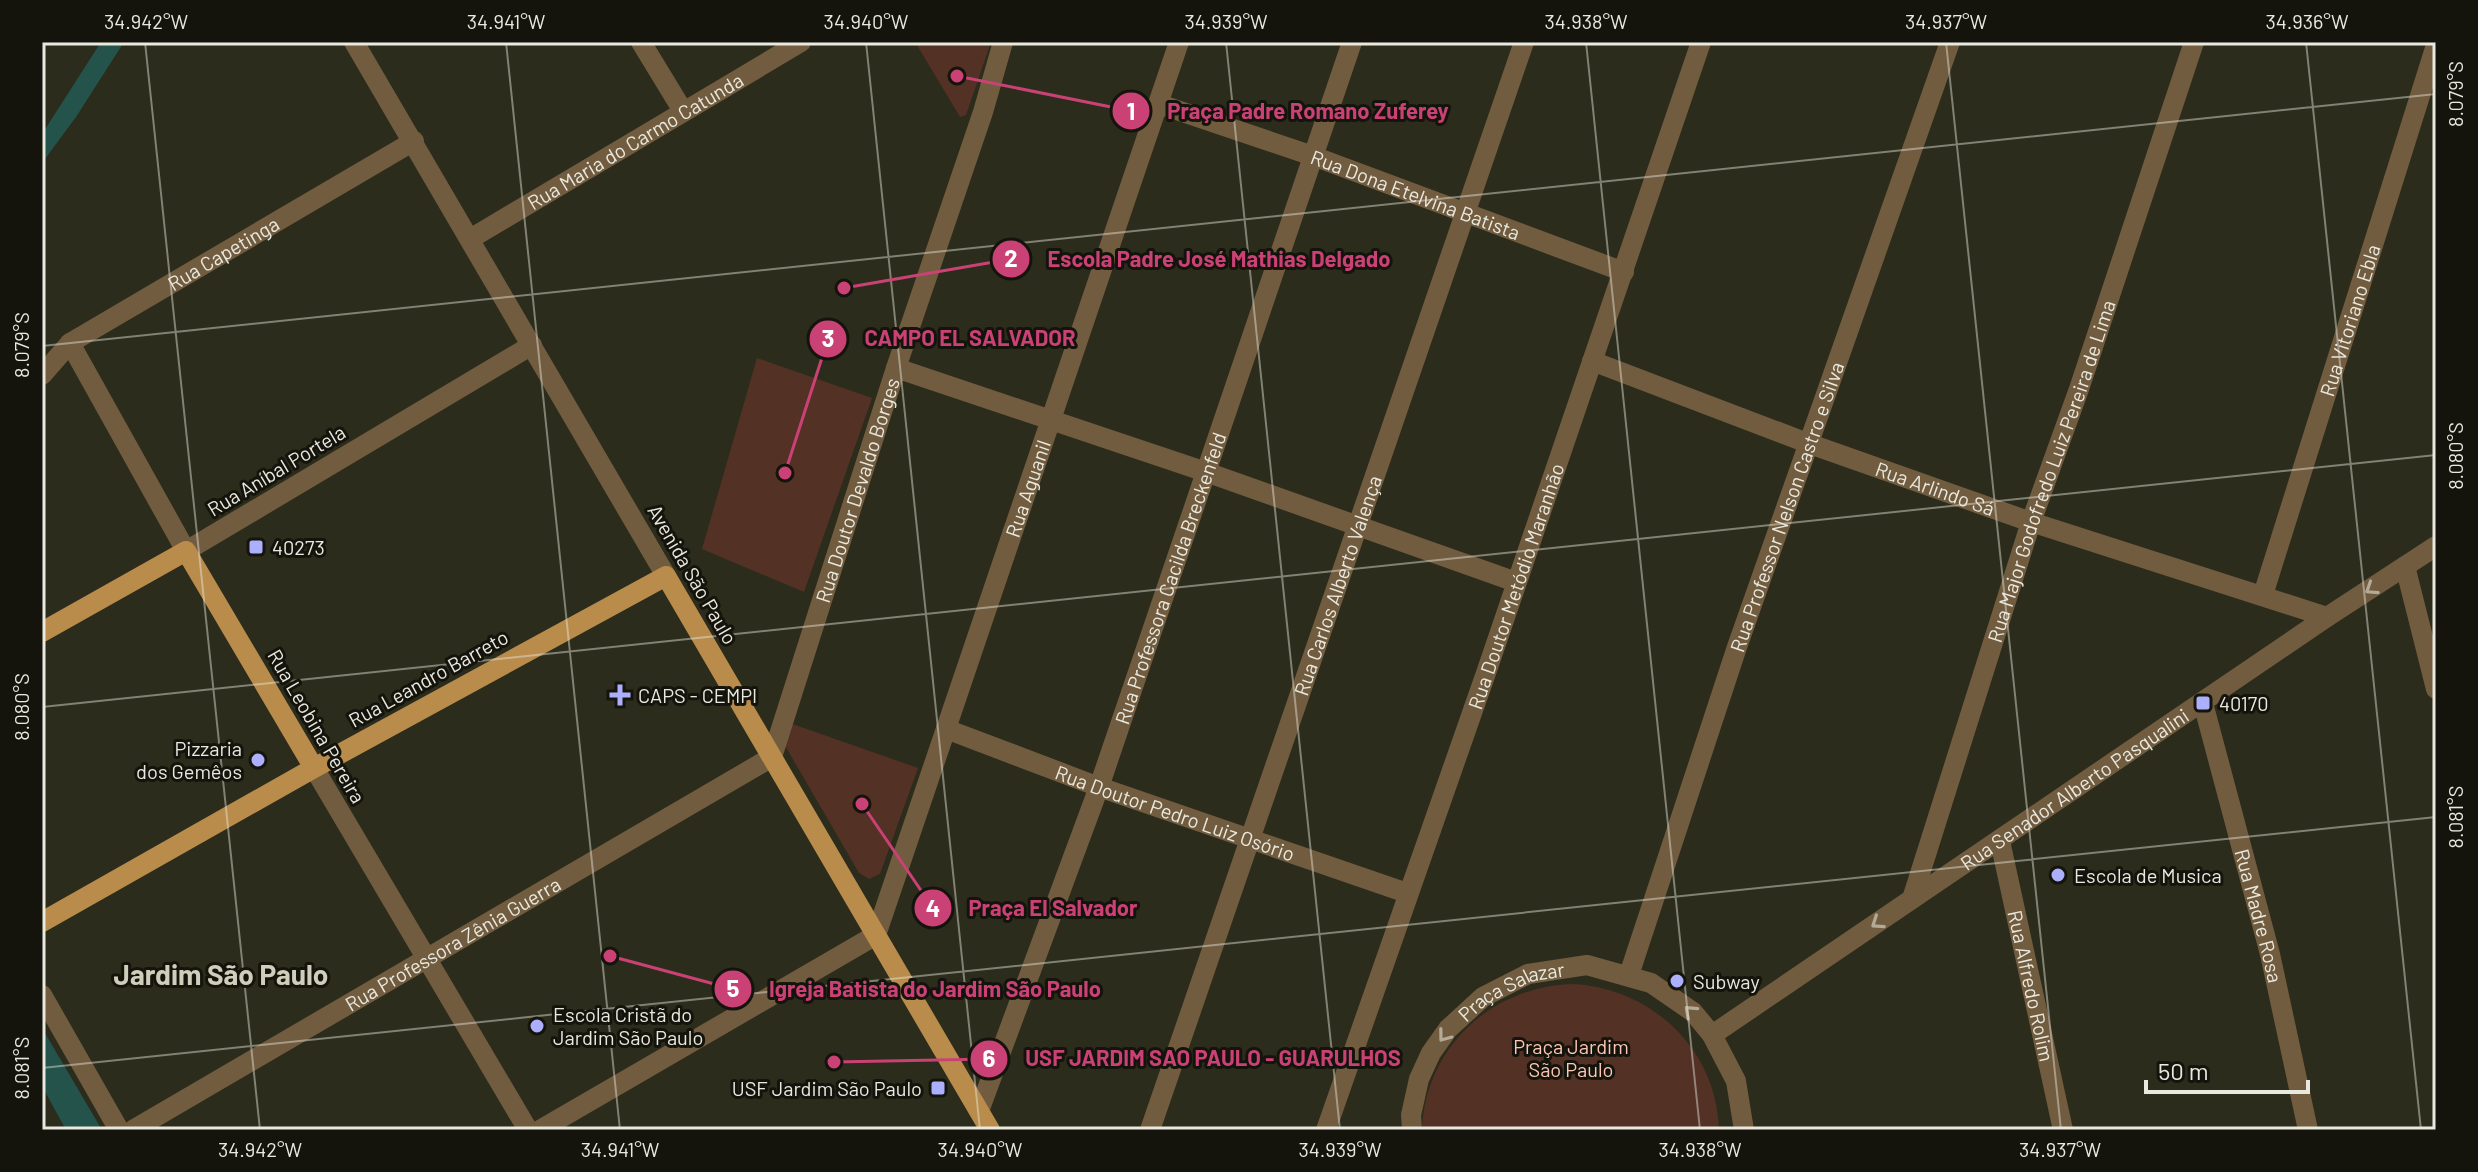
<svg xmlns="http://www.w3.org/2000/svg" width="2478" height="1172" font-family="Barlow,sans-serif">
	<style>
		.green { fill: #533125 }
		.water { fill: #23534a }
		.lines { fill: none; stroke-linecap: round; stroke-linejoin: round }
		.minor { stroke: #725c3f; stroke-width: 20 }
		.major { stroke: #b98c4c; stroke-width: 20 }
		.oneway { stroke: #b3aa97 }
		.ticks { fill: none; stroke: #e9e9df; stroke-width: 2; stroke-opacity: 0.45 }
		.poi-dot { fill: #acaffb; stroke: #14140d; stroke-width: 3 }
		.labels { text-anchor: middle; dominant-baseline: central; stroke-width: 6; stroke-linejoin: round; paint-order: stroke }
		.street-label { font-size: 20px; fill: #e9e9df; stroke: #14140d }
		.poi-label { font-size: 20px; fill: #e9e9df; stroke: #14140d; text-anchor: start }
		.park-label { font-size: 20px; fill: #fec7b5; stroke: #14140d }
		.district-label { font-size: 28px; font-weight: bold; fill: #ceceba; stroke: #14140d }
		.leader { fill: none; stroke: #ca4275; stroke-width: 3 }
		.callout-dot { fill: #ca4275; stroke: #14140d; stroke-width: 3 }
		.mark-label { font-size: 24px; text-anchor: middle; font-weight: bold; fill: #fff }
		.callout-label { font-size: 22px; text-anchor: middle; font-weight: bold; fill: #ca4275; stroke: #14140d; stroke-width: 6; stroke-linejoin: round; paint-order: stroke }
		.neatline { fill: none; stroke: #e9e9df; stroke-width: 3 }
		.ticks-label { font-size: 20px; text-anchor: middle; fill: #e9e9df }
	</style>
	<rect width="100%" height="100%" fill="#2c2c1c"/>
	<!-- green -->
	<path class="green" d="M915,42h76l-25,73 -6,2z
		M757,358l115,40 -68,194 -102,-43z
		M784,721l134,47 -38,106 -11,5 -10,-6 -79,-136z
		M1574,984c79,5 143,66 145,146h-297c3,-83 70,-144 152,-146z"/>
	<!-- water -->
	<path class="water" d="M101,42h23l-48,75 -34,46v-29z
		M42,1028l60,102h-36l-24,-44z"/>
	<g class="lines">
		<!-- minor -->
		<g class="minor">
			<path d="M354,42l312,534"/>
			<path d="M641,42l42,69"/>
			<path id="s1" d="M1159,104l154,52 311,116"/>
			<path id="s2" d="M470,239l331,-197"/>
			<path d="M70,343l116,208 346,-206"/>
			<path id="s3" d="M1592,361l218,83 221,78 296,95"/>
			<path d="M896,368l310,104 310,110"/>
			<path id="s4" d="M42,375l28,-32 344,-202"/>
			<path d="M2405,566l31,123"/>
			<path id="s5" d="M2263,595l173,-550"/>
			<path id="s6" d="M2203,703l67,251 38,176"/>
			<path id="s7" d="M946,729l153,58 308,106"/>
			<path d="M314,768l214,362"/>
			<path id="s8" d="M2000,841l63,289"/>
			<path id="s9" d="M1912,899l119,-377 48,-133 115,-347"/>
			<path id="s10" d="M1629,975l108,-328 213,-605"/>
			<path d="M42,995l77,135"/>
			<path id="s11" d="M1712,1035l615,-418 109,-71"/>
			<path id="s12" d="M979,1111l120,-324 253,-745"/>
			<path id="s13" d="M133,1130l639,-373 124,-389 87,-256 20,-70"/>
			<path id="s14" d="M540,1130l336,-195 303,-893"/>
			<path id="s15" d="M1150,1130l374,-1088"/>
			<path id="s16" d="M1326,1130l160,-457 215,-631"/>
			<path id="s17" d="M1412,1130l-1,-15 8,-36 12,-26 17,-24 35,-32 45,-23 59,-9 64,18 42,29 19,23 24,46 8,49"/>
		</g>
		<!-- major -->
		<path class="major" d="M42,632l144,-81 128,217
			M42,922l272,-154 352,-192 324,554"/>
	</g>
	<!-- one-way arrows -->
	<defs><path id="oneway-chevron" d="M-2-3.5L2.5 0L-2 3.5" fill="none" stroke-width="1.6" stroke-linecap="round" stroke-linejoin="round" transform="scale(2)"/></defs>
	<g class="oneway">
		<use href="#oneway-chevron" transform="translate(2371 589) rotate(147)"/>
		<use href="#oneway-chevron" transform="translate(1877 923) rotate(146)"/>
		<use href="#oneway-chevron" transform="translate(1690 1011) rotate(-137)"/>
		<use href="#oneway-chevron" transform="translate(1444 1036) rotate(127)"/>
	</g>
	<!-- ticks -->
	<path class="ticks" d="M145,42l115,1088M506,42l114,1088M866,42l114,1088M1226,42l114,1088M1586,42l114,1088M1946,42l115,1088M2306,42l115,1088M42,346l2394,-252M42,707l2394,-252M42,1068l2394,-251"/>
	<!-- markers -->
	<g class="poi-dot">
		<rect x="248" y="539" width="16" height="16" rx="4"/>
		<path d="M616 683h8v8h8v8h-8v8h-8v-8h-8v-8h8z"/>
		<rect x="2195" y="695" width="16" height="16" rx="4"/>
		<circle cx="258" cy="760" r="8"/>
		<circle cx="2058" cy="875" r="8"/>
		<circle cx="1677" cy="981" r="8"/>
		<circle cx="537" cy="1026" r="8"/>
		<rect x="930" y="1080" width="16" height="16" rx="4"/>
	</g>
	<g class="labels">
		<!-- street labels -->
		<g class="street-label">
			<text stroke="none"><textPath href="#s2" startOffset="192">Rua Maria do Carmo Catunda</textPath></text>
			<text stroke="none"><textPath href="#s1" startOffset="272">Rua Dona Etelvina Batista</textPath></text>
			<text stroke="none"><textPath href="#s4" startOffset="220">Rua Capetinga</textPath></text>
			<text stroke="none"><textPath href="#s5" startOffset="288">Rua Vitoriano Ebla</textPath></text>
			<text transform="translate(276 470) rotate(-31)">Rua Aníbal Portela</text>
			<text stroke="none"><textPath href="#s9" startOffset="450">Rua Major Godofredo Luiz Pereira de Lima</textPath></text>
			<text stroke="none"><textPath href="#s14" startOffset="860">Rua Aguanil</textPath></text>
			<text stroke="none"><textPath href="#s3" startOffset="366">Rua Arlindo Sá</textPath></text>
			<text stroke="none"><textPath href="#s13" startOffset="1020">Rua Doutor Devaldo Borges</textPath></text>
			<text stroke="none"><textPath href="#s10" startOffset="494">Rua Professor Nelson Castro e Silva</textPath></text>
			<text transform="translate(693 574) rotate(60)">Avenida São Paulo</text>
			<text stroke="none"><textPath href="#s12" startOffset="566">Rua Professora Cacilda Breckenfeld</textPath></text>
			<text stroke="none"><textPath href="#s15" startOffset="576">Rua Carlos Alberto Valença</textPath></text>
			<text stroke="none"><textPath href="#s16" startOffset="576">Rua Doutor Metódio Maranhão</textPath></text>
			<text transform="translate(428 678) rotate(-29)">Rua Leandro Barreto</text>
			<text transform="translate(317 726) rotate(60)">Rua Leobina Pereira</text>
			<text stroke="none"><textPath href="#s11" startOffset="438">Rua Senador Alberto Pasqualini</textPath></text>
			<text stroke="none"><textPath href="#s7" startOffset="244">Rua Doutor Pedro Luiz Osório</textPath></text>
			<text stroke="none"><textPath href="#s6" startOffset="220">Rua Madre Rosa</textPath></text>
			<text stroke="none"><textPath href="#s13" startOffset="370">Rua Professora Zênia Guerra</textPath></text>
			<text stroke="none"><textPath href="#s8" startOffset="148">Rua Alfredo Rolim</textPath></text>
			<text stroke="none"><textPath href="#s17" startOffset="186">Praça Salazar</textPath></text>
		</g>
		<!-- poi labels -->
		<g class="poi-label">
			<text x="272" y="547">40273</text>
			<text x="638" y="695">CAPS - CEMPI</text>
			<text x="2219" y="703">40170</text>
			<text x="242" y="748" text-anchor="end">Pizzaria<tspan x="242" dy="23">dos Gemêos</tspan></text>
			<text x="2074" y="875">Escola de Musica</text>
			<text x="1693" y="981">Subway</text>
			<text x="553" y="1014">Escola Cristã do<tspan x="553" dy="23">Jardim São Paulo</tspan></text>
			<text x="922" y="1088" text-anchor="end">USF Jardim São Paulo</text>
		</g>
		<!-- park labels -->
		<g class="park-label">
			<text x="1571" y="1046">Praça Jardim<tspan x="1571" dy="23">São Paulo</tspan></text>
		</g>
		<!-- district labels -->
		<g class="district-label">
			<text x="221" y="974">Jardim São Paulo</text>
		</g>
	</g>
	<!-- callouts -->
	<path class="leader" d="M957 76L1131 111M844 288L1011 259M785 473L828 339M862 804L933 908M610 956L733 989M834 1062L989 1059"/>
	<g class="callout-dot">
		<circle cx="957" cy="76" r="8"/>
		<circle cx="844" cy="288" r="8"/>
		<circle cx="785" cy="473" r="8"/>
		<circle cx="862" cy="804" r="8"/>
		<circle cx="610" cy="956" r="8"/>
		<circle cx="834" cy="1062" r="8"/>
		<circle cx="1131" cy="111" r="20"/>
		<circle cx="1011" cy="259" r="20"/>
		<circle cx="828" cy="339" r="20"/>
		<circle cx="933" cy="908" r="20"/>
		<circle cx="733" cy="989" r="20"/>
		<circle cx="989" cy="1059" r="20"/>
	</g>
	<g class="mark-label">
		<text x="1131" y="120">1</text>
		<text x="1011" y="267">2</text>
		<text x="828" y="347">3</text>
		<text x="933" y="917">4</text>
		<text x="733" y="997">5</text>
		<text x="989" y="1067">6</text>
	</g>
	<g class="callout-label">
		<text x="1308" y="119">Praça Padre Romano Zuferey</text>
		<text x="1219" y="267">Escola Padre José Mathias Delgado</text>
		<text x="970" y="346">CAMPO EL SALVADOR</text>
		<text x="1053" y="916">Praça El Salvador</text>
		<text x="935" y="997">Igreja Batista do Jardim São Paulo</text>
		<text x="1213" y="1066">USF JARDIM SAO PAULO - GUARULHOS</text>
	</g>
	<!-- border -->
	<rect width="2478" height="1172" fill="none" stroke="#14140d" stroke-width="88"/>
	<!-- scale -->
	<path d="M2146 1080v12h162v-12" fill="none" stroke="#e9e9df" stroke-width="4"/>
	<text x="2158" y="1080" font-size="24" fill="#e9e9df" stroke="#14140d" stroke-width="6" paint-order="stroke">50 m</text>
	<rect x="44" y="44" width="2390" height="1084" class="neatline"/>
	<g class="ticks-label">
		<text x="146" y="29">34.942°W</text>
		<text x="506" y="29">34.941°W</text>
		<text x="866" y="29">34.940°W</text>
		<text x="1226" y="29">34.939°W</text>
		<text x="1586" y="29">34.938°W</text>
		<text x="1946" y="29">34.937°W</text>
		<text x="2307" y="29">34.936°W</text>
		<text transform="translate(2456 94) rotate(-90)" y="7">8.079°S</text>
		<text transform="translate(22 345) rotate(-90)" y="7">8.079°S</text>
		<text transform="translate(2456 456) rotate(-90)" y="7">8.080°S</text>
		<text transform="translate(22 707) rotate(-90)" y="7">8.080°S</text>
		<text transform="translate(2456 817) rotate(-90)" y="7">8.081°S</text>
		<text transform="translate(22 1068) rotate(-90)" y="7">8.081°S</text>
		<text x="260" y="1157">34.942°W</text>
		<text x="620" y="1157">34.941°W</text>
		<text x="980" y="1157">34.940°W</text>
		<text x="1340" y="1157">34.939°W</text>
		<text x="1700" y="1157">34.938°W</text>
		<text x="2060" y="1157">34.937°W</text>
	</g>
</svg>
